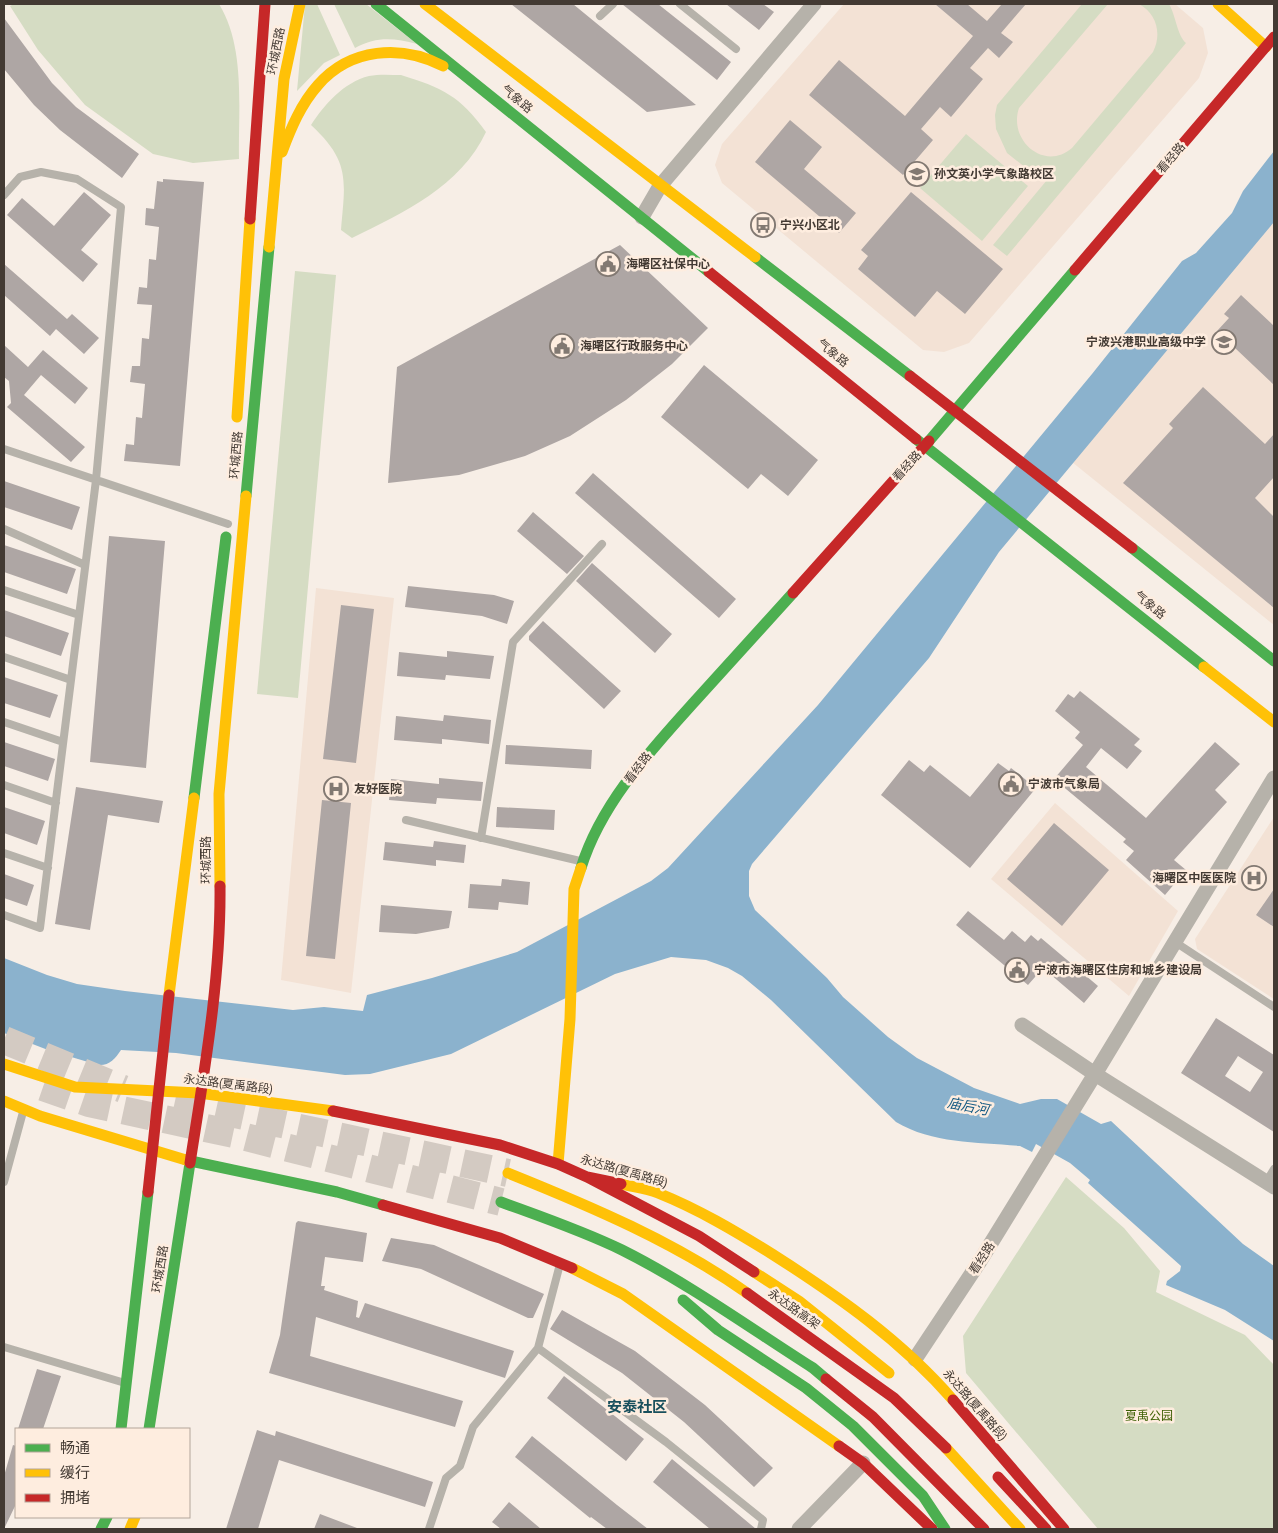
<svg xmlns="http://www.w3.org/2000/svg" width="1278" height="1533" font-family="'Asap Condensed','Noto Sans SC',sans-serif">
	<style>
		.built { fill: #f3e2d5 }
		.green { fill: #d5dcc3 }
		.water { fill: #8bb2cd }
		.building { fill: #aea6a4; fill-rule: evenodd }
		.lines { fill: none; stroke-linecap: round; stroke-linejoin: round }
		.highway-tunnel { stroke: #d3cac2; stroke-width: 28; stroke-dasharray: 28 14; stroke-linecap: butt }
		.lane { stroke: #b6b2aa; stroke-width: 8 }
		.street { stroke: #b6b2aa; stroke-width: 15 }
		.fast { stroke: #4caf50; stroke-width: 11 }
		.slow { stroke: #ffc107; stroke-width: 11 }
		.jam { stroke: #c62828; stroke-width: 11 }
		.labels { text-anchor: middle; dominant-baseline: central; stroke-width: 5; stroke-linejoin: round; paint-order: stroke }
		.street-label { font-size: 12px; fill: #433a33; stroke: #feeddf }
		.poi-label { font-size: 12px; font-weight: bold; fill: #433a33; stroke: #feeddf; text-anchor: start }
		.park-label { font-size: 12px; fill: #3c5f03; stroke: #feeddf }
		.water-label { font-size: 14px; font-style: italic; fill: #165b84; stroke: #feeddf }
		.quarter-label { font-size: 15px; font-weight: bold; fill: #19505d; stroke: #feeddf }
	</style>
	<rect width="100%" height="100%" fill="#f7eee6"/>
	<!-- built -->
	<path class="built" d="M844,4h331l28,24 5,25 -9,25 -230,265 -25,9 -21,-2 -201,-167 -7,-18 7,-21z
		M1274,221v404l-202,-163z
		M316,588l78,10 -43,395 -70,-13z
		M1055,803l123,108 -49,85 -138,-117z
		M1274,817v182l-77,-50 -2,-10z"/>
	<!-- green -->
	<path class="green" d="M14,4h205c27,44 19,106 20,155l-46,4 -40,-9 -68,-49 -47,-55 -28,-44z
		M305,4h12l23,51 -16,8 -27,28z
		M334,4h32l51,40c-23,-6 -40,-8 -62,4z
		M1082,4h26l-89,104c-11,32 25,64 53,40l81,-96c9,-18 4,-38 -14,-48h30c7,12 8,31 17,39l-179,213 -14,-11 59,-71 -16,-1 -10,-5 -19,-15 -11,-24 -1,-14 2,-10z
		M401,75c42,13 59,21 85,57 -25,54 -83,81 -134,106l-11,-8c4,-49 10,-68 -30,-105 13,-20 33,-43 58,-49 10,-2 22,-1 32,-1z
		M966,134l62,52 -46,55 -62,-53z
		M295,271l41,4 -38,423 -41,-4z
		M1066,1177l58,51 36,43 -4,21 89,43 29,30v164h-176l-132,-156 -3,-37z"/>
	<!-- water -->
	<path class="water" d="M1274,151v71l-275,330 -70,106 -177,206 -3,7v25l6,14 72,68 16,19 45,40 29,21 57,30 46,16 21,-5h16l44,25 10,-3 132,123 31,22v75l-49,-31 -59,-25 1,-4 13,-10 1,-5 -93,-83 2,-3 -20,-17 -34,-19 -4,8 -12,-6c-43,-4 -87,-2 -124,-24l-125,-122 -29,-24 -14,-8 -22,-8 -35,-3 -56,17 -164,80 -81,20 -25,1 -169,-22 -55,-3c-6,9 -12,16 -23,15l-50,-15 -44,-17v-75l43,17 30,9 48,7 168,19 31,-3 39,4 4,-16 65,-17 85,-26 134,-71 17,-13 150,-163 274,-331 90,-113 14,-8 36,-40 11,-22z"/>
	<!-- building -->
	<path class="building" d="M511,4h62l123,101 -49,7z
		M622,4h36l73,58 -14,18z
		M726,4h37l11,8 -15,18z
		M935,4h32l20,17 15,-17h24l-25,29 12,9 -14,16 -11,-10 -18,20 13,11 -32,38 -11,-10 -19,22 12,11 -30,35 -94,-80 30,-35 66,56 68,-80z
		M4,18l48,65 24,24 63,47 -17,24 -62,-48 -26,-25 -30,-36z
		M790,120l32,27 -18,22 52,44 -17,20 -84,-71z
		M163,179l41,3 -24,284 -56,-5 2,-17 8,1 2,-28 6,1 3,-34 -15,-2 2,-16h8l2,-28 7,1 3,-34 -15,-1 2,-17 8,1 2,-29 7,1 3,-33 -14,-2 1,-17 8,1 3,-28 6,1z
		M84,192l27,23 -30,35 17,14 -15,18 -76,-67 15,-17 32,28z
		M911,192l92,77 -38,45 -28,-23 -22,26 -57,-48 10,-13 -7,-6z
		M620,245l88,83 -36,36 -46,36 -56,36 -45,20 -66,19 -71,8 9,-116z
		M4,264l63,55 5,-5 27,24 -15,16 -28,-25 -6,7 -46,-41z
		M1241,295l33,31v59l-57,-54 12,-13 -5,-4z
		M4,345l24,22 15,-17 45,38 -13,16 -34,-29 -17,20 61,52 -14,15 -64,-55 4,-4 -2,-22 -5,-4z
		M704,365l114,95 -30,36 -27,-22 -13,15 -87,-72z
		M1203,387l62,57 9,-10v43l-19,21 19,19v91l-151,-125 50,-55 -4,-4z
		M593,473l143,126 -17,19 -144,-125z
		M4,481l76,26 -8,23 -68,-23z
		M533,512l51,44 -17,18 -50,-43z
		M109,536l56,5 -19,227 -56,-6z
		M4,545l72,24 -9,25 -63,-22z
		M592,563l80,71 -17,19 -79,-72z
		M408,586l86,9 20,6 -7,23 -25,-8 -77,-9z
		M341,605l33,4 -18,154 -33,-4z
		M4,610l65,23 -8,23 -57,-20z
		M543,621l78,70 -17,18 -75,-69v-4z
		M447,651l47,5 -4,23 -44,-4 -1,5 -48,-4 2,-24 48,5z
		M4,677l54,18 -8,23 -46,-15z
		M1080,691l60,48 -6,6 8,6 -15,18 -26,-21 -15,19 60,51 69,-76 25,22 -25,26 12,12 -53,58 12,10 -21,25 -39,-35 8,-9 -11,-9 3,-3 -72,-60 29,-34 -8,-7 5,-6 -25,-21 13,-17 6,4z
		M444,715l47,5 -2,24 -47,-5v5l-48,-4 2,-24 47,5z
		M4,742l51,17 -7,22 -44,-15z
		M506,745l86,5 -1,19 -86,-5z
		M909,760l15,12 6,-7 40,32 28,-34 11,8 2,-3 25,20 -66,80 -89,-73z
		M439,778l44,4 -2,19 -44,-3 -1,6 -47,-4 2,-21 48,5z
		M76,787l87,14 -4,22 -51,-8 -18,115 -35,-6z
		M322,800l29,3 -16,156 -29,-3z
		M4,807l41,14 -8,24 -33,-12z
		M497,807l58,3 -1,20 -58,-3z
		M1054,823l55,47 -47,56 -55,-47z
		M434,841l32,4 -2,18 -28,-3v6l-53,-6 2,-18 48,5z
		M4,874l30,11 -7,21 -23,-8z
		M502,879l28,3 -2,23 -29,-3 -1,8 -30,-2 2,-24 31,2z
		M1274,889v38l-18,-12z
		M381,905l71,6 -3,17 -33,6 -37,-2z
		M968,911l36,29 8,-9 13,11 6,-7 7,6 3,-3 57,48 -14,17 -41,-35 -15,17 -72,-60z
		M1216,1018l58,37v77l-93,-59zM1238,1056l25,16 -13,20 -25,-16z
		M298,1221l69,12 -4,29 -38,-5 -4,29h4l-1,4 34,11 -2,16 3,1 6,-15 149,48 -9,27 -189,-61 -6,39 153,45 -8,26 -186,-54 11,-38 16,-112z
		M391,1238l43,7 110,49 -11,24h-5l-107,-49 -39,-8z
		M562,1310l73,41 70,54 68,63 -19,19 -70,-65 -62,-49 -72,-44z
		M37,1369l24,7 -18,53h-25z
		M564,1376l80,63 -18,22 -79,-63z
		M257,1430l18,6 1,-5 157,51 -8,25 -146,-47 -21,69h-32z
		M532,1436l85,69 31,24h-41l-16,-12 -1,1 -75,-61z
		M13,1445l3,1v58l-12,25v-53z
		M672,1459l84,70h-46l-57,-47z
		M509,1502l32,27h-40l-9,-7z
		M320,1514l37,14 -1,1h-42z"/>
	<g class="lines">
		<!-- highway-tunnel -->
		<path class="highway-tunnel" d="M4,1040l119,49
			M43,1087l46,16 145,31 267,68
			M175,1101l333,72"/>
		<!-- lane -->
		<path class="lane" d="M680,4l56,45
			M600,16l13,-12
			M4,195l16,-18 21,-5 36,7 44,28 -25,273 -56,448 -36,-13
			M4,449l224,75
			M4,529l81,36
			M4,590l75,25
			M4,657l67,23
			M4,722l59,20
			M4,785l52,18
			M406,820l174,41
			M481,838l32,-196 89,-98
			M4,853l44,15
			M1175,942l99,65
			M4,1182l19,-70
			M1266,1182l8,-13
			M4,1347l121,36
			M538,1348l128,94 97,78 -2,9
			M429,1529l17,-51 14,-12 13,-39 65,-79 22,-84"/>
		<!-- street -->
		<path class="street" d="M642,217l18,-31 154,-182
			M1274,778l-179,296 179,113
			M915,1359l65,-98 115,-187 -73,-49
			M799,1529l64,-66"/>
		<!-- fast -->
		<path class="fast" d="M376,4l333,268
			M755,257l155,119
			M916,439l288,228
			M929,441l146,-171
			M246,496l23,-249
			M1132,548l142,113
			M194,798l32,-261
			M581,868c20,-65 70,-118 115,-168 33,-36 65,-72 97,-107
			M186,1160l151,32 46,13
			M501,1202c41,15 82,29 121,48 66,33 128,78 191,118l13,11
			M683,1300l35,30 88,58 47,38 70,70 22,33
			M121,1429l27,-237
			M149,1429l41,-266
			M101,1529l6,-12"/>
		<!-- slow -->
		<path class="slow" d="M425,4l330,253
			M1218,4l48,43
			M282,152c9,-24 19,-48 36,-67 32,-37 83,-41 125,-19
			M269,247l15,-168 16,-75
			M237,417l13,-198
			M1204,667l70,55
			M220,886l-1,-92 27,-298
			M169,995l25,-197
			M4,1064l71,23 124,6 134,18
			M4,1101l36,15 146,44
			M558,1164l12,-145 4,-130 7,-21
			M508,1173c82,33 167,69 239,120
			M621,1184c12,3 25,4 37,9 40,16 77,38 114,61 66,42 130,87 181,146
			M572,1268l51,26 216,152
			M754,1272l45,29 90,72
			M946,1448l74,81
			M130,1529l5,-12"/>
		<!-- jam -->
		<path class="jam" d="M250,219l15,-215
			M1075,270l199,-233
			M709,272l207,167
			M910,376l222,172
			M793,593l136,-152
			M333,1111l167,34 58,19 29,13 34,7
			M190,1163c14,-90 31,-185 30,-277
			M587,1177l112,59 55,36
			M148,1192l21,-197
			M383,1205l117,33 72,30
			M747,1293l147,105 52,50
			M826,1379l47,38 111,112
			M953,1400l111,129
			M839,1446l24,17 69,66
			M998,1477l48,52"/>
	</g>
	<!-- icons -->
	<defs>
		<symbol id="school-ring" viewBox="-11 -11 22 22"><circle r="9.5" fill="#feeddf" stroke="#827972" stroke-width="1.5"/><path d="M0-5L7-2L0 1L-7-2ZM-4 1L0 2.5L4 1V4Q0 6-4 4Z" fill="#827972"/></symbol>
		<symbol id="bus-ring" viewBox="-11 -11 22 22"><circle r="9.5" fill="#feeddf" stroke="#827972" stroke-width="1.5"/><path d="M-5-6H5V4H4V6H2V4H-2V6H-4V4H-5ZM-3.5-4V0h7V-4ZM-3.5 1.2v1.5H-2V1.2ZM2 1.2v1.5H3.5V1.2Z" fill="#827972"/></symbol>
		<symbol id="civic-ring" viewBox="-11 -11 22 22"><circle r="9.5" fill="#feeddf" stroke="#827972" stroke-width="1.5"/><path d="M-.6-6.5H3V-4.5H.6V-3L4-1V1h2V6H-6V1h2V-1L-.6-3ZM-1.2 2.5V6h2.4V2.5Z" fill="#827972"/></symbol>
		<symbol id="hospital-ring" viewBox="-11 -11 22 22"><circle r="9.5" fill="#feeddf" stroke="#827972" stroke-width="1.5"/><path d="M-5-5h3v3.5h4V-5h3V5h-3V1.5h-4V5h-3Z" fill="#827972"/></symbol>
	</defs>
	<g fill-rule="evenodd">
		<use href="#school-ring" x="903" y="160" width="28" height="28"/>
		<use href="#bus-ring" x="749" y="211" width="28" height="28"/>
		<use href="#civic-ring" x="594" y="250" width="28" height="28"/>
		<use href="#school-ring" x="1210" y="328" width="28" height="28"/>
		<use href="#civic-ring" x="548" y="332" width="28" height="28"/>
		<use href="#civic-ring" x="997" y="770" width="28" height="28"/>
		<use href="#hospital-ring" x="322" y="775" width="28" height="28"/>
		<use href="#hospital-ring" x="1240" y="864" width="28" height="28"/>
		<use href="#civic-ring" x="1003" y="956" width="28" height="28"/>
	</g>
	<g class="labels">
		<!-- street labels -->
		<g class="street-label">
			<text transform="translate(276 51) rotate(-79)">环城西路</text>
			<text transform="translate(517 99) rotate(39)">气象路</text>
			<text transform="translate(1171 158) rotate(-50)">看经路</text>
			<text transform="translate(833 353) rotate(39)">气象路</text>
			<text transform="translate(236 455) rotate(-85)">环城西路</text>
			<text transform="translate(907 466) rotate(-48)">看经路</text>
			<text transform="translate(1150 605) rotate(39)">气象路</text>
			<text transform="translate(638 768) rotate(-53)">看经路</text>
			<text transform="translate(206 860) rotate(-90)">环城西路</text>
			<text transform="translate(228 1084) rotate(7)">永达路(夏禹路段)</text>
			<text transform="translate(624 1171) rotate(16)">永达路(夏禹路段)</text>
			<text transform="translate(982 1258) rotate(-57)">看经路</text>
			<text transform="translate(160 1269) rotate(-81)">环城西路</text>
			<text transform="translate(794 1309) rotate(35)">永达路高架</text>
			<text transform="translate(975 1405) rotate(49)">永达路(夏禹路段)</text>
		</g>
		<!-- poi labels -->
		<g class="poi-label">
			<text x="934" y="174">孙文英小学气象路校区</text>
			<text x="780" y="225">宁兴小区北</text>
			<text x="626" y="264">海曙区社保中心</text>
			<text x="1206" y="342" text-anchor="end">宁波兴港职业高级中学</text>
			<text x="580" y="346">海曙区行政服务中心</text>
			<text x="1028" y="784">宁波市气象局</text>
			<text x="354" y="789">友好医院</text>
			<text x="1236" y="878" text-anchor="end">海曙区中医医院</text>
			<text x="1034" y="970">宁波市海曙区住房和城乡建设局</text>
		</g>
		<!-- park labels -->
		<g class="park-label">
			<text x="1149" y="1416">夏禹公园</text>
		</g>
		<!-- water labels -->
		<g class="water-label">
			<text transform="translate(968 1106) rotate(11)">庙后河</text>
		</g>
		<!-- quarter labels -->
		<g class="quarter-label">
			<text x="637" y="1406">安泰社区</text>
		</g>
	</g>
	<!-- border -->
	<rect width="1278" height="1533" fill="none" stroke="#433a33" stroke-width="10"/>
	<!-- legend -->
	<rect x="15" y="1428" width="175" height="90" fill="#feeddf" stroke="#b3a59a"/>
	<rect x="25" y="1444" width="25" height="8" fill="#4caf50" stroke="#b3a59a"/>
	<text x="60" y="1453" font-size="15" fill="#433a33">畅通</text>
	<rect x="25" y="1469" width="25" height="8" fill="#ffc107" stroke="#b3a59a"/>
	<text x="60" y="1478" font-size="15" fill="#433a33">缓行</text>
	<rect x="25" y="1494" width="25" height="8" fill="#c62828" stroke="#b3a59a"/>
	<text x="60" y="1503" font-size="15" fill="#433a33">拥堵</text>
</svg>
